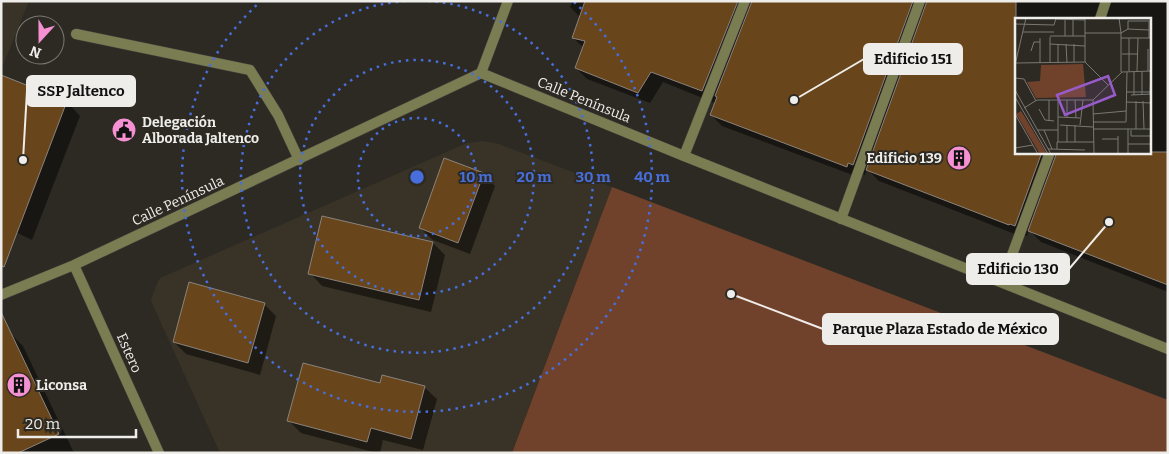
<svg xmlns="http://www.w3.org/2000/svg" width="1169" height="454" font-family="Bitter,serif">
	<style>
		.built { fill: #383326 }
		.green { fill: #71422b }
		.shadow { fill: #0007; fill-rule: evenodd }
		.building { fill: #69451b; stroke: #8a837d }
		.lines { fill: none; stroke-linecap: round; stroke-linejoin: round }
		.service-casing { stroke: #484540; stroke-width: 11 }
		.pedestrian-casing { stroke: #484540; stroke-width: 11 }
		.minor-casing { stroke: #484540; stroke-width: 11 }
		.service { stroke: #7a7c51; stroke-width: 10 }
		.pedestrian { stroke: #7a7c51; stroke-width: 10 }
		.minor { stroke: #7a7c51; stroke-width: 10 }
		.ring { fill: none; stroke: #476edb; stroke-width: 2.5; stroke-dasharray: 2.5 5 }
		.labels { text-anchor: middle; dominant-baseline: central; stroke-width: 4; stroke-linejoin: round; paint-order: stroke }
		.street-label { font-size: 14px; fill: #efede9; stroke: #2d2a24 }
		.poi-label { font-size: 14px; font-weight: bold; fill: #efede9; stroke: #2d2a24; text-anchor: start }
		.inset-road { fill: none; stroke: #7b7873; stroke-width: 1 }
		.view { fill: #985cca; fill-opacity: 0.15; stroke: #985cca; stroke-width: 2.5 }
		.inset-edge { fill: none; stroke: #efede9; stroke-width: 2.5 }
		.centre { fill: #476edb; stroke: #2d2a24; stroke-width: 2.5 }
		.ring-label { font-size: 15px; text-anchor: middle; font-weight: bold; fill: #476edb; stroke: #2d2a24; stroke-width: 4; stroke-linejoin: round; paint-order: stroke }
		.leader { fill: none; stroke: #efede9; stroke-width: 2 }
		.callout-dot { fill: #efede9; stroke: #2d2a24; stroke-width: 2 }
		.callout { fill: #efede9; stroke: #efede9; stroke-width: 2 }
		.callout-label { font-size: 15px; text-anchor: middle; font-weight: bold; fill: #111 }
	</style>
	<rect width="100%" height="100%" fill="#2d2a24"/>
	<!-- built -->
	<path class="built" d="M1,1h28l-27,67 -1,-1z
		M483,141l16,3 113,43 -100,266h-292l-69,-152 4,-13 5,-10 307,-135z"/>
	<!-- green -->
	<path class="green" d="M612,187l556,213v53h-656z"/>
	<!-- shadow -->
	<path class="shadow" d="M573,1h595v291l-127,-50 -12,-12 -2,6 -6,-2 -1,2 -141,-55 -12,-12 -2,6 -5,-2 -2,4 -136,-51 -11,-11 4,-12 -52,-21 -13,21 -63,-24 -11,-11 8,-20 -11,-10 7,-21 -10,-10zM1016,19h134v133h-134z
		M1,76l66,26 13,14 -48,124 -31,-15z
		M483,174l12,12 -25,68 -37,-14 -13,-12z
		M323,217l110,26 12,12 -14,57 -109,-26 -12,-13z
		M264,304l12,12 -16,59 -74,-21 -12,-12z
		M11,334l12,12 51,107h-73z
		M381,385l43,2 13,12 -14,51 -40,-10 -3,13h-3l-76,-20 -12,-12z"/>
	<!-- building -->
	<path class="building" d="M585,1h153l-36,90 -51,-19 -13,21 -63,-25 10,-27 -13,-3z
		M752,1h161l-60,164 -5,-2 -1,4 -137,-52 7,-18 -2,-1z
		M927,1h89v151h26l-27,74 -5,-2 -1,1 -143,-55z
		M1,75l66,26 -63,166 -3,-1z
		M1057,152h111v133l-140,-54z
		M444,158l40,15 -26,70 -39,-15z
		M322,216l111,26 -14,58 -111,-26z
		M189,282l76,21 -17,60 -75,-21z
		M1,312l58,122 -41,19h-17z
		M303,363l77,20 2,-8 43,11 -14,53 -40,-11 -4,14 -80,-21z"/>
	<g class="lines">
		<defs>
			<path id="service" d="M76,34l174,36 28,45 21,45"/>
			<path id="pedestrian" d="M1100,19l6,-18
				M684,156l61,-155
				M841,219l79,-218
				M1002,282l48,-130"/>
			<path id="minor" d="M481,73l27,-72
				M74,265l85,188
				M1,295l73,-30 407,-192 203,83 484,193"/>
		</defs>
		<!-- service casing -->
		<use href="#service" class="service-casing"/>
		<!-- pedestrian casing -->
		<use href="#pedestrian" class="pedestrian-casing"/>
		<!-- minor casing -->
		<use href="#minor" class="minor-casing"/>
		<!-- service -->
		<use href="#service" class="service"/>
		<!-- pedestrian -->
		<use href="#pedestrian" class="pedestrian"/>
		<!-- minor -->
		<use href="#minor" class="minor"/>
	</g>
	<!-- distance rings -->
	<g class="ring">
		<circle cx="417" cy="177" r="59"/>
		<circle cx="417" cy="177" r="117"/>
		<path d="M428 1A176 176 0 1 1 406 1"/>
		<path d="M574 2A235 235 0 1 1 260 2"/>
	</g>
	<!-- icons -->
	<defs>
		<symbol id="civic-disc" viewBox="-11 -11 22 22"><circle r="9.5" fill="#f591d2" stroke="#2d2a24"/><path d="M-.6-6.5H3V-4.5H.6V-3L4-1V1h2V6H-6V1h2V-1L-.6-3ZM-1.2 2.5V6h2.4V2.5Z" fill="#111"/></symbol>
		<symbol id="building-disc" viewBox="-11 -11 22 22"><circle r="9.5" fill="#f591d2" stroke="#2d2a24"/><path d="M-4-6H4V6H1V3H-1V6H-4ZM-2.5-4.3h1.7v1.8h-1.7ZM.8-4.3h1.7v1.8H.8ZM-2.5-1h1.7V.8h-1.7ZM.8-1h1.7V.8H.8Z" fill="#111"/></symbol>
	</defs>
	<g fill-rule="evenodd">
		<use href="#civic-disc" x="110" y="116" width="28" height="28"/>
		<use href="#building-disc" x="945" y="144" width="28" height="28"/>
		<use href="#building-disc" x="5" y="371" width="28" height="28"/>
	</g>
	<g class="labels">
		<!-- street labels -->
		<g class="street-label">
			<text transform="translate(584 100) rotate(22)">Calle Península</text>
			<text transform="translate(178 201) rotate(-25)">Calle Península</text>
			<text transform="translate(129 353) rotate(66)">Estero</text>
		</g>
		<!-- poi labels -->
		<g class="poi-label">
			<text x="142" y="122">Delegación<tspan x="142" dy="16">Alborada Jaltenco</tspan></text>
			<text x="942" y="158" text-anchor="end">Edificio 139</text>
			<text x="36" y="385">Liconsa</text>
		</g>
	</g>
	<!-- overview -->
	<g transform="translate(1015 18)">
		<rect width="136" height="136" fill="#2d2a24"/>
		<path d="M68,46l3,33 -50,1 -9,-16 13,-1 1,-16zM6,93l26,43h-7l-24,-40z" fill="#71422b"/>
		<path class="inset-road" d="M70,0v44l23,23M41,1l29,1M50,2v16M58,2v16M0,6l39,1 2,-7M113,11v-8h24M8,14h31M70,15h36l-2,-15M35,18h35M35,19v26M106,20h31M114,20v33M134,20v-16M35,26l35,2M51,26l1,19M16,33l3,-9h6M107,36h16M59,44v-18M1,45l69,-1M25,45v-25M43,45v-19M0,47l11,-47M122,53l1,-33M133,53v-22M106,54v-39l7,-4 21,1M0,60l9,1 12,22M0,72l36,64M111,74h26M135,76l1,-23M116,77l21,-1M119,77v-23M127,77v-23M0,79l33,57M34,82v21M52,82v18M60,82l1,18M78,82l1,54M128,83l1,28M111,84l26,1M9,90l13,-8h56l29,-28 30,-1M24,91l6,11 9,1M0,96l23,40M78,96l33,-3M43,99l22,1M78,104h33l1,-50M45,107l33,2M60,107v17M65,107l3,-25M78,111h59M113,111v25M121,111v-28M22,112h21M29,112l8,19M116,112v6h21M87,121h16M43,124v-42M52,124v-17M113,126h24M0,130l18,-3M33,131l37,1M42,131v-7h37M103,136v-18"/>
		<path class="view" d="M93,58l7,19 -50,20 -8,-20z"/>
		<rect width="136" height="136" class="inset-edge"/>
	</g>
	<circle cx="417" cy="177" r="8" class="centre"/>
	<g class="ring-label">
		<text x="476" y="182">10 m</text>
		<text x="534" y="182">20 m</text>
		<text x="593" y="182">30 m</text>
		<text x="652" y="182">40 m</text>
	</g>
	<!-- callouts -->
	<path class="leader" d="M794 100L864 59M23 160L27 91M1109 222L1069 269M731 294L823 329"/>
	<g class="callout-dot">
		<circle cx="794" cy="100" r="5"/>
		<circle cx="23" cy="160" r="5"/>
		<circle cx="1109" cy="222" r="5"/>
		<circle cx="731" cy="294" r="5"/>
	</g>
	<g class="callout">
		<rect x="864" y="44" width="98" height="30" rx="5"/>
		<rect x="27" y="76" width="108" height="30" rx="5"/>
		<rect x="967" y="254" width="102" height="30" rx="5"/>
		<rect x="823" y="314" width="235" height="30" rx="5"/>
	</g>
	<g class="callout-label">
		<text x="913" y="64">Edificio 151</text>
		<text x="81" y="96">SSP Jaltenco</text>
		<text x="1018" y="274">Edificio 130</text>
		<text x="940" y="334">Parque Plaza Estado de México</text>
	</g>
	<!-- border -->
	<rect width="1169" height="454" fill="none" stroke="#efede9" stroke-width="5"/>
	<!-- north arrow -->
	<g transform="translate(40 40) rotate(201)"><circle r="24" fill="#2d2a24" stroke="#7b7873"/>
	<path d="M0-4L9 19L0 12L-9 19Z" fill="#f591d2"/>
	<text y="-8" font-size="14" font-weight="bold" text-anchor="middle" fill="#efede9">N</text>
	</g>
	<!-- scale -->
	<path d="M18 429v8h118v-8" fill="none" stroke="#efede9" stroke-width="2.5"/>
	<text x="25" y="429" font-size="15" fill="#efede9" stroke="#2d2a24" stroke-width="4" paint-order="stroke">20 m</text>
</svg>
